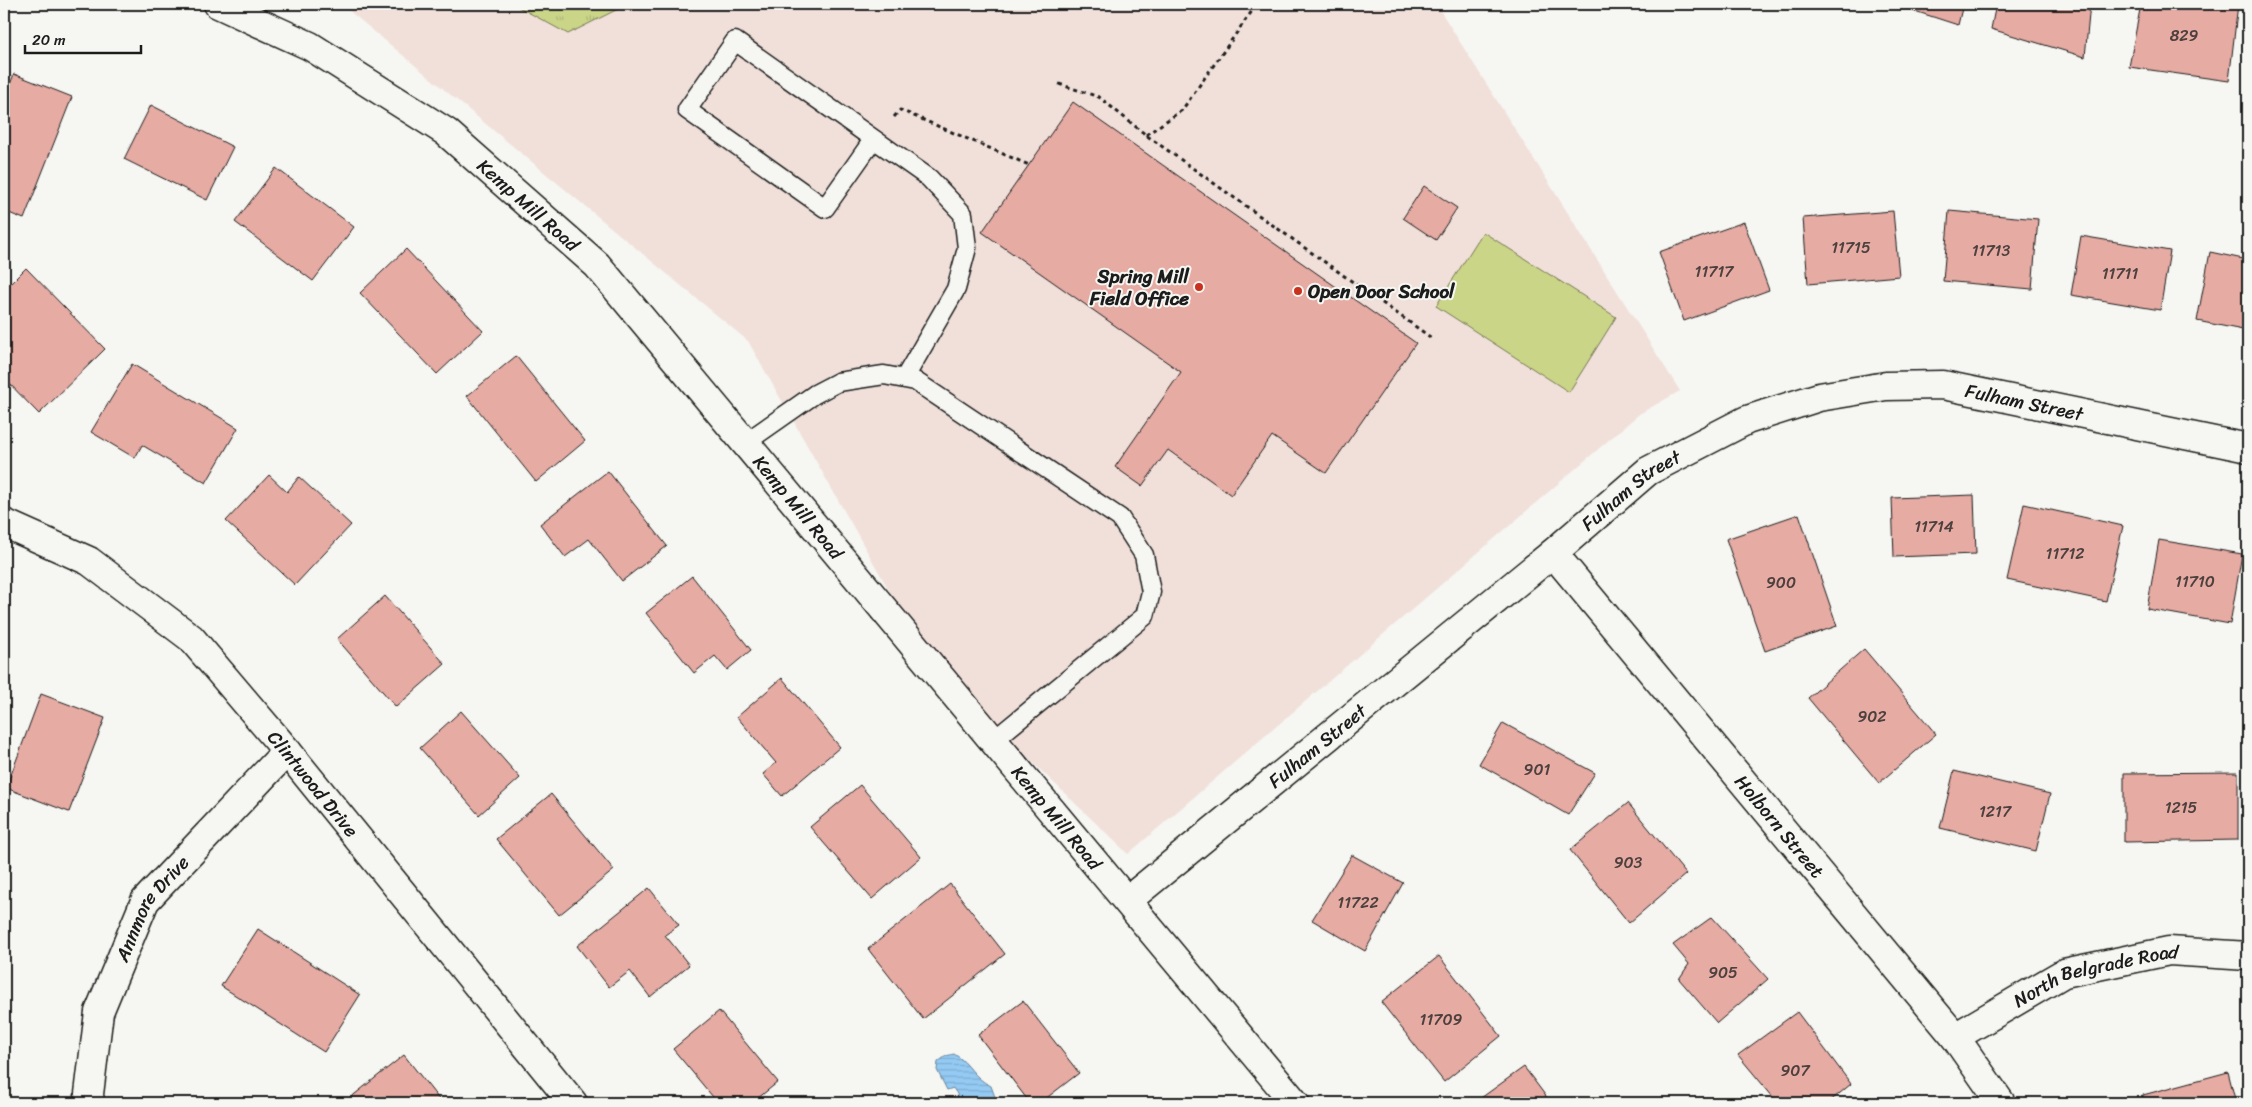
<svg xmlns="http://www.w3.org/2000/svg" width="2252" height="1107" font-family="Sriracha,sans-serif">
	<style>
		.built { fill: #f1e0da }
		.green { fill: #cad588; stroke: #737852 }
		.park { fill: url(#park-tufts); stroke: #737852 }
		.water { fill: url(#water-rules); stroke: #64849d }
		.building { fill: #e6aba3; stroke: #1c1c1c }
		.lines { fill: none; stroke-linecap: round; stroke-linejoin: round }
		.lane-casing { stroke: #1c1c1c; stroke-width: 21 }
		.street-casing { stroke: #1c1c1c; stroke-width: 31 }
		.secondary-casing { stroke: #1c1c1c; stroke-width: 31 }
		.path { stroke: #1c1c1c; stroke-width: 3; stroke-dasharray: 4 4; stroke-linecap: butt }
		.lane { stroke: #f6f6f2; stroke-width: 18 }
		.street { stroke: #f6f6f2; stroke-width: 28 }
		.secondary { stroke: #f6f6f2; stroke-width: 28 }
		.poi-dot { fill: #c8321e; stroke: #f6f6f2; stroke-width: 2 }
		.labels { text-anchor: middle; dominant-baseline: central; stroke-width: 4; stroke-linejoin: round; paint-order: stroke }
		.number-label { font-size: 16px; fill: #4e403e }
		.street-label { font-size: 19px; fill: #1c1c1c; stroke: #f6f6f2 }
		.poi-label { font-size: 19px; font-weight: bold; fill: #1c1c1c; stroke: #f6f6f2; text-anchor: end }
	</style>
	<defs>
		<pattern id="park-tufts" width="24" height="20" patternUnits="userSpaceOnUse" patternTransform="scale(1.25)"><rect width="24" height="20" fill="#cad588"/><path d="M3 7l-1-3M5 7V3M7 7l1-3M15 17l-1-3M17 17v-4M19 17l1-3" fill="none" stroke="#adb675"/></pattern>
		<pattern id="water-rules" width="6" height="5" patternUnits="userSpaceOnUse" patternTransform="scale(1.25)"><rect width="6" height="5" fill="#94caf3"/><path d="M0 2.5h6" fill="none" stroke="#7fadd0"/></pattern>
	</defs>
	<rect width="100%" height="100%" fill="#f6f6f2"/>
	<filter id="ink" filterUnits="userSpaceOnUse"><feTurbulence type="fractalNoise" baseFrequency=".02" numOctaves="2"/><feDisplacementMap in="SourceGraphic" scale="10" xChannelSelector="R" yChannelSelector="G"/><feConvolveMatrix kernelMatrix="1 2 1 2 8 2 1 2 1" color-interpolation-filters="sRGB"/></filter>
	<g filter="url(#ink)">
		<!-- built -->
		<path class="built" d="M341,4h1095l244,387 -41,23 -511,440 -196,-188 -184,-325z"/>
		<!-- green -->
		<path class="green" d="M1483,232l133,85 -47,75 -133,-86z"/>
		<!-- park -->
		<path class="park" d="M513,4h115l-60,30z"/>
		<!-- water -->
		<path class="water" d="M954,1054c17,10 18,23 37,32l4,11 -2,6h-35l-1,-9 -4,-6 -6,2 -10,-20 1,-8 8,-6z"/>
		<!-- building -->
		<path class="building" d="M1893,4h70l-5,21z
			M1996,4h94l-5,53 -94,-28z
			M2141,4h97l-9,77 -100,-14z
			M14,74l58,23 -48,122 -20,-8v-111z
			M1073,102l343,241 -90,130 -54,-37 -41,59 -63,-45 -26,36 -27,-19 66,-95 -199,-140z
			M151,105l82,42 -26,53 -83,-41z
			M276,168l78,59 -41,54 -78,-59z
			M1424,186l33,22 -21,32 -33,-22z
			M1893,211l6,65 -91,8 -5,-66z
			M1949,211l89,8 -6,70 -89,-8z
			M1744,222l25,68 -85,31 -25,-69z
			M2081,236l89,15 -10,59 -89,-15z
			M406,249l77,82 -46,43 -77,-81z
			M2210,252l38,8v71l-51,-10z
			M26,268l79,81 -66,65 -35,-36v-88z
			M516,356l69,85 -49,41 -69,-86z
			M132,364l106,64 -32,55 -64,-38 -7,13 -44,-26z
			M608,471l59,75 -45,35 -33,-42 -24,18 -25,-33z
			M269,475l18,17 12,-15 52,48 -56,60 -69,-64z
			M1974,495l2,59 -82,3 -2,-59z
			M2024,504l99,22 -17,75 -99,-21z
			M1799,514l38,112 -72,25 -39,-112z
			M2159,540l83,14 -12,70 -83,-15z
			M692,576l59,74 -24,20 -12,-14 -21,17 -48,-60z
			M385,596l60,68 -49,43 -59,-68z
			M1864,649l72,85 -57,49 -71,-85z
			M782,678l58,69 -58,49 -19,-22 13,-11 -39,-46z
			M41,694l64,24 -36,94 -63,-24z
			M461,711l59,67 -41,37 -59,-67z
			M1503,723l92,50 -27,42 -89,-51z
			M1954,771l96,23 -14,57 -96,-23z
			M2238,772v68l-114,2v-69z
			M860,785l61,72 -49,42 -62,-72z
			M551,794l63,76 -55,45 -63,-76z
			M1628,803l58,71 -57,49 -59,-73z
			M1352,855l51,28 -38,68 -53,-31z
			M4,862l7,4 -7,15z
			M950,884l55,70 -82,65 -55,-70z
			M649,888l30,37 -14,10 24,30 -39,32 -20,-26 -21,16 -32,-41z
			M1712,917l56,62 -51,44 -38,-44 10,-15 -16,-19z
			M258,929l102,66 -36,57 -103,-66z
			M1439,956l62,80 -57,46 -63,-80z
			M1023,1001l56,72 -39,30h-10l-52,-68z
			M719,1011l59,71 -26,21h-34l-45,-54z
			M1797,1012l54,72 -23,19h-50l-40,-48z
			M404,1055l38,48h-95l-2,-1z
			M1524,1067l27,36h-77z
			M2228,1072l8,31h-91l-2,-8z"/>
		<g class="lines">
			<defs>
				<path id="lane" d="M873,140l-48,68 -138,-98 48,-69 194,137 34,36 4,34 -11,41 -52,90
					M745,443l70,-49 23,-12 46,-7 31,6 205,137 24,37 7,37 -6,24 -151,124"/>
				<g id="street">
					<path id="s1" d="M4,523l85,38 102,77 96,113 286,352"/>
					<path id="s2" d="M1553,553l402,484 46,66"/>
					<path id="s3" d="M1128,900l425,-347 95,-82 99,-51 72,-23 67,-11 57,-1 305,63"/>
					<path id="s4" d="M1955,1037l109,-64 105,-22 79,5"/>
					<path id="s5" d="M90,1103l-1,-9 10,-82 46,-111 142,-150"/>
				</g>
				<g id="secondary">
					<path id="s6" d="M218,4l92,42 136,86 151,133 698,838"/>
				</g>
			</defs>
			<!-- lane casing -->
			<use href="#lane" class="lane-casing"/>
			<!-- street casing -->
			<use href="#street" class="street-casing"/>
			<!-- secondary casing -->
			<use href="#secondary" class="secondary-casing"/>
			<!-- path -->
			<path class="path" d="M1059,84l40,13 47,38 287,204
				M894,117l6,-7 129,55
				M1146,135l36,-25 75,-106"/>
			<!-- lane -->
			<use href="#lane" class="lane"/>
			<!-- street -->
			<use href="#street" class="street"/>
			<!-- secondary -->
			<use href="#secondary" class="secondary"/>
		</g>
	</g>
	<!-- markers -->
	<g class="poi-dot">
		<circle cx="1199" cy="287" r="5"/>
		<circle cx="1298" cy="291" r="5"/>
	</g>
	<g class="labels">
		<!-- number labels -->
		<g class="number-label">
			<text x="2184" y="35">829</text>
			<text x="1851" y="247">11715</text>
			<text x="1991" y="250">11713</text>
			<text x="1714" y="271">11717</text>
			<text x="2120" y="273">11711</text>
			<text x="1934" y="526">11714</text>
			<text x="2065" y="553">11712</text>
			<text x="2195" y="581">11710</text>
			<text x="1781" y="582">900</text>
			<text x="1872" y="716">902</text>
			<text x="1537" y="769">901</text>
			<text x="2181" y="807">1215</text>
			<text x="1995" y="811">1217</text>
			<text x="1628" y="862">903</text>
			<text x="1358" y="902">11722</text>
			<text x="1723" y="972">905</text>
			<text x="1441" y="1019">11709</text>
			<text x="1795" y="1070">907</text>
		</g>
		<!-- street labels -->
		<g class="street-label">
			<text stroke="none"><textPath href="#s6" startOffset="372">Kemp Mill Road</textPath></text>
			<text stroke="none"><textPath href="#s3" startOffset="1069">Fulham Street</textPath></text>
			<text stroke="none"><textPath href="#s3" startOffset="649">Fulham Street</textPath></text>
			<text stroke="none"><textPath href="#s6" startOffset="778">Kemp Mill Road</textPath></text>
			<text stroke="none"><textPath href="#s3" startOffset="244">Fulham Street</textPath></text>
			<text stroke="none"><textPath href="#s1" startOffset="411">Clintwood Drive</textPath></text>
			<text stroke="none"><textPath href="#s6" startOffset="1182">Kemp Mill Road</textPath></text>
			<text stroke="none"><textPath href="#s2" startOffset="355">Holborn Street</textPath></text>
			<text stroke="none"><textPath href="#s5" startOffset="209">Annmore Drive</textPath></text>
			<text stroke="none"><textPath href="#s4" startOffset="156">North Belgrade Road</textPath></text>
		</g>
		<!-- poi labels -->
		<g class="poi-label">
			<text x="1189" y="276">Spring Mill<tspan x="1189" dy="22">Field Office</tspan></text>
			<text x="1308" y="291" text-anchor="start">Open Door School</text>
		</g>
	</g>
	<!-- margin -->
	<rect width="2252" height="1107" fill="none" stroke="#f6f6f2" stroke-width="20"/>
	<rect x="10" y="10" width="2232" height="1087" fill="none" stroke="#1c1c1c" stroke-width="2" filter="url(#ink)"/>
	<!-- scale -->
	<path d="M25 45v8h116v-8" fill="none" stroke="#1c1c1c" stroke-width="2.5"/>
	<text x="32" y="45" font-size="15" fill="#1c1c1c" stroke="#f6f6f2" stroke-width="4" paint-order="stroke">20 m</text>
</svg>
